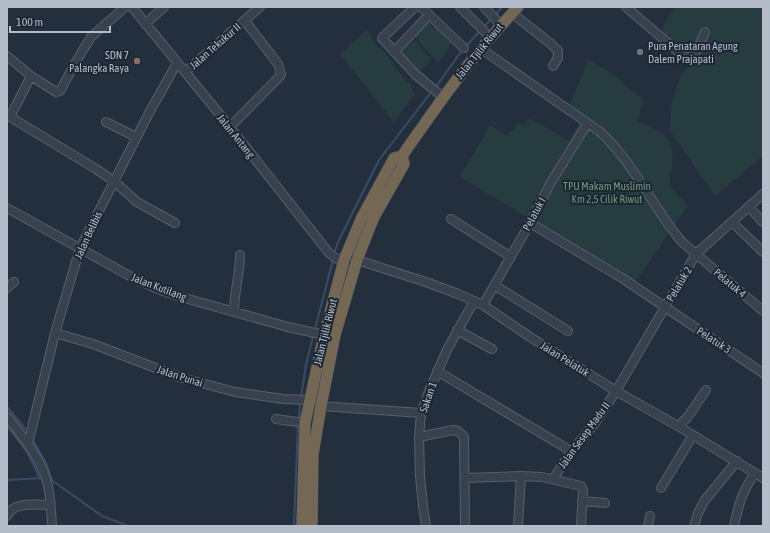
<svg xmlns="http://www.w3.org/2000/svg" width="770" height="533" font-family="'Asap Condensed',sans-serif">
	<style>
		.green { fill: #263c3f }
		.lines { fill: none; stroke-linecap: round; stroke-linejoin: round }
		.stream { stroke: #394c67; stroke-width: 2 }
		.minor-casing { stroke: #565f6c; stroke-width: 10 }
		.highway-casing { stroke: #434c59; stroke-width: 12 }
		.minor { stroke: #38414e; stroke-width: 8 }
		.highway { stroke: #746855; stroke-width: 11 }
		.worship-dot { fill: #6b7280; stroke: #1d2633; stroke-width: 1.5 }
		.education-dot { fill: #8d6e63; stroke: #1d2633; stroke-width: 1.5 }
		.labels { text-anchor: middle; dominant-baseline: central; stroke-width: 4; stroke-linejoin: round; paint-order: stroke }
		.street-label { font-size: 11px; fill: #b4bcc9; stroke: #1d2633 }
		.poi-label { font-size: 11px; fill: #b4bcc9; stroke: #1d2633; text-anchor: start }
		.park-label { font-size: 11px; fill: #6b9a76; stroke: #1d2633 }
	</style>
	<rect width="100%" height="100%" fill="#242f3e"/>
	<!-- green -->
	<path class="green" d="M674,7h89v149l-48,40 -45,-65 1,-26 8,-24 4,-9 14,-12 -13,-8 -23,-21z
		M427,21l6,6 3,-2 18,16 -16,22 -25,-28z
		M367,30l4,5 5,11 8,5 19,26 7,7 5,10 -21,28 -54,-68z
		M411,37l20,22 -10,12 7,6 -3,3 -26,-26 -1,-5z
		M588,60l22,12 24,21 9,6 -5,22c25,11 37,15 34,45 -1,6 -3,13 -2,19 3,9 14,12 17,22l-52,75 -175,-105 30,-52 17,11 11,-13 6,2 5,-7 40,23 14,-24 -14,-10z"/>
	<g class="lines">
		<!-- stream -->
		<path class="stream" d="M495,15l7,-8
			M484,27l8,-9
			M466,46l15,-16
			M435,88l28,-39
			M334,254l4,-12 41,-82 53,-69
			M315,329l18,-69
			M301,397l5,-32 7,-29
			M7,407l21,25
			M299,419l1,-17
			M7,426c15,18 24,30 32,52
			M32,439l14,24 6,17
			M50,479l52,37 26,10
			M7,480l37,-2
			M294,526l4,-103"/>
		<defs>
			<path id="minor" d="M132,7l98,120 99,126 6,5 9,2h13l69,22 32,12 25,11 47,32 86,54 62,35 85,52
				M415,7l-33,31 34,37 27,22
				M421,7l43,41
				M460,7l30,30
				M484,7l17,18
				M626,7l58,50c12,3 17,-17 21,-25
				M512,13l39,31 7,7v7l-5,8
				M145,24l19,-17
				M480,48l119,83c35,31 53,76 83,111l81,69
				M394,52l35,-37
				M7,56l24,20 -21,41
				M185,72l75,-65
				M31,76l25,16 4,-1 17,-31 14,-23 34,-30
				M7,115l89,54 19,13 22,20 38,21
				M106,122l30,15
				M230,127l51,-52 -3,-11 -33,-43
				M749,207l14,15
				M7,208l121,67 27,13 26,9 107,30 36,8
				M451,219l60,38
				M732,222l31,30
				M530,223l92,55 141,95
				M494,285l74,46
				M7,288l7,-6
				M483,305l47,-82 20,-39 37,-60
				M234,311c0,-19 6,-37 6,-56
				M457,330l35,19
				M55,333l38,11 86,33 56,15 48,7 26,1
				M437,371l129,77
				M321,406l100,7
				M7,417c17,21 35,42 41,69 3,13 3,27 4,40
				M276,419l29,4
				M678,426l9,-8 19,-28
				M419,437l34,-7 5,1 6,6 1,89
				M28,444l27,-111 25,-85 69,-135 28,-50
				M465,478l56,-2
				M553,479l18,-27 24,-29 21,-32 80,-137 67,-60
				M661,488l32,-53
				M582,501l23,2
				M7,516c6,-15 29,-11 43,-11
				M426,526l-3,-20 -3,-30 -1,-39 2,-24 8,-22 18,-41 27,-49
				M518,526l3,-50 21,1 39,9 2,4 -2,36
				M648,526l2,-10
				M694,526l4,-13 7,-13 32,-39
				M734,526c5,-23 8,-34 21,-53"/>
			<path id="highway" d="M302,526l3,-103 19,-88 20,-75 18,-43 32,-59 8,-2c36,-52 72,-103 116,-149
				M312,526l1,-72 8,-48 14,-71 22,-75 9,-23 8,-20 30,-53 -2,-8"/>
		</defs>
		<!-- minor casing -->
		<use href="#minor" class="minor-casing"/>
		<!-- highway casing -->
		<use href="#highway" class="highway-casing"/>
		<!-- minor -->
		<use href="#minor" class="minor"/>
		<!-- highway -->
		<use href="#highway" class="highway"/>
	</g>
	<!-- markers -->
	<circle class="worship-dot" cx="640" cy="52" r="4"/>
	<circle class="education-dot" cx="137" cy="61" r="4"/>
	<g class="labels">
		<!-- street labels -->
		<g class="street-label">
			<text transform="translate(215 46) rotate(-41)">Jalan Tekukur II</text>
			<text transform="translate(479 51) rotate(-51)">Jalan Tjilik Riwut</text>
			<text transform="translate(236 136) rotate(51)">Jalan Antang</text>
			<text transform="translate(534 214) rotate(-62)">Pelatuk I</text>
			<text transform="translate(88 235) rotate(-65)">Jalan Belibis</text>
			<text transform="translate(730 283) rotate(40)">Pelatuk 4</text>
			<text transform="translate(679 284) rotate(-59)">Pelatuk 2</text>
			<text transform="translate(159 287) rotate(21)">Jalan Kutilang</text>
			<text transform="translate(325 332) rotate(-76)">Jalan Tjilik Riwut</text>
			<text transform="translate(714 340) rotate(33)">Pelatuk 3</text>
			<text transform="translate(565 359) rotate(32)">Jalan Pelatuk</text>
			<text transform="translate(180 376) rotate(18)">Jalan Punai</text>
			<text transform="translate(428 397) rotate(-71)">Sakan 1</text>
			<text transform="translate(584 435) rotate(-54)">Jalan Sesep Madu II</text>
		</g>
		<!-- poi labels -->
		<g class="poi-label">
			<text x="648" y="46">Pura Penataran Agung<tspan x="648" dy="13">Dalem Prajapati</tspan></text>
			<text x="129" y="55" text-anchor="end">SDN 7<tspan x="129" dy="13">Palangka Raya</tspan></text>
		</g>
		<!-- park labels -->
		<g class="park-label">
			<text x="607" y="186">TPU Makam Muslimin<tspan x="607" dy="13">Km 2,5 Cilik Riwut</tspan></text>
		</g>
	</g>
	<!-- border -->
	<rect width="770" height="533" fill="none" stroke="#b4bcc9" stroke-width="16"/>
	<!-- scale -->
	<path d="M10 26v6h100v-6" fill="none" stroke="#b4bcc9" stroke-width="2"/>
	<text x="16" y="26" font-size="12" fill="#b4bcc9" stroke="#1d2633" stroke-width="3" paint-order="stroke">100 m</text>
</svg>
